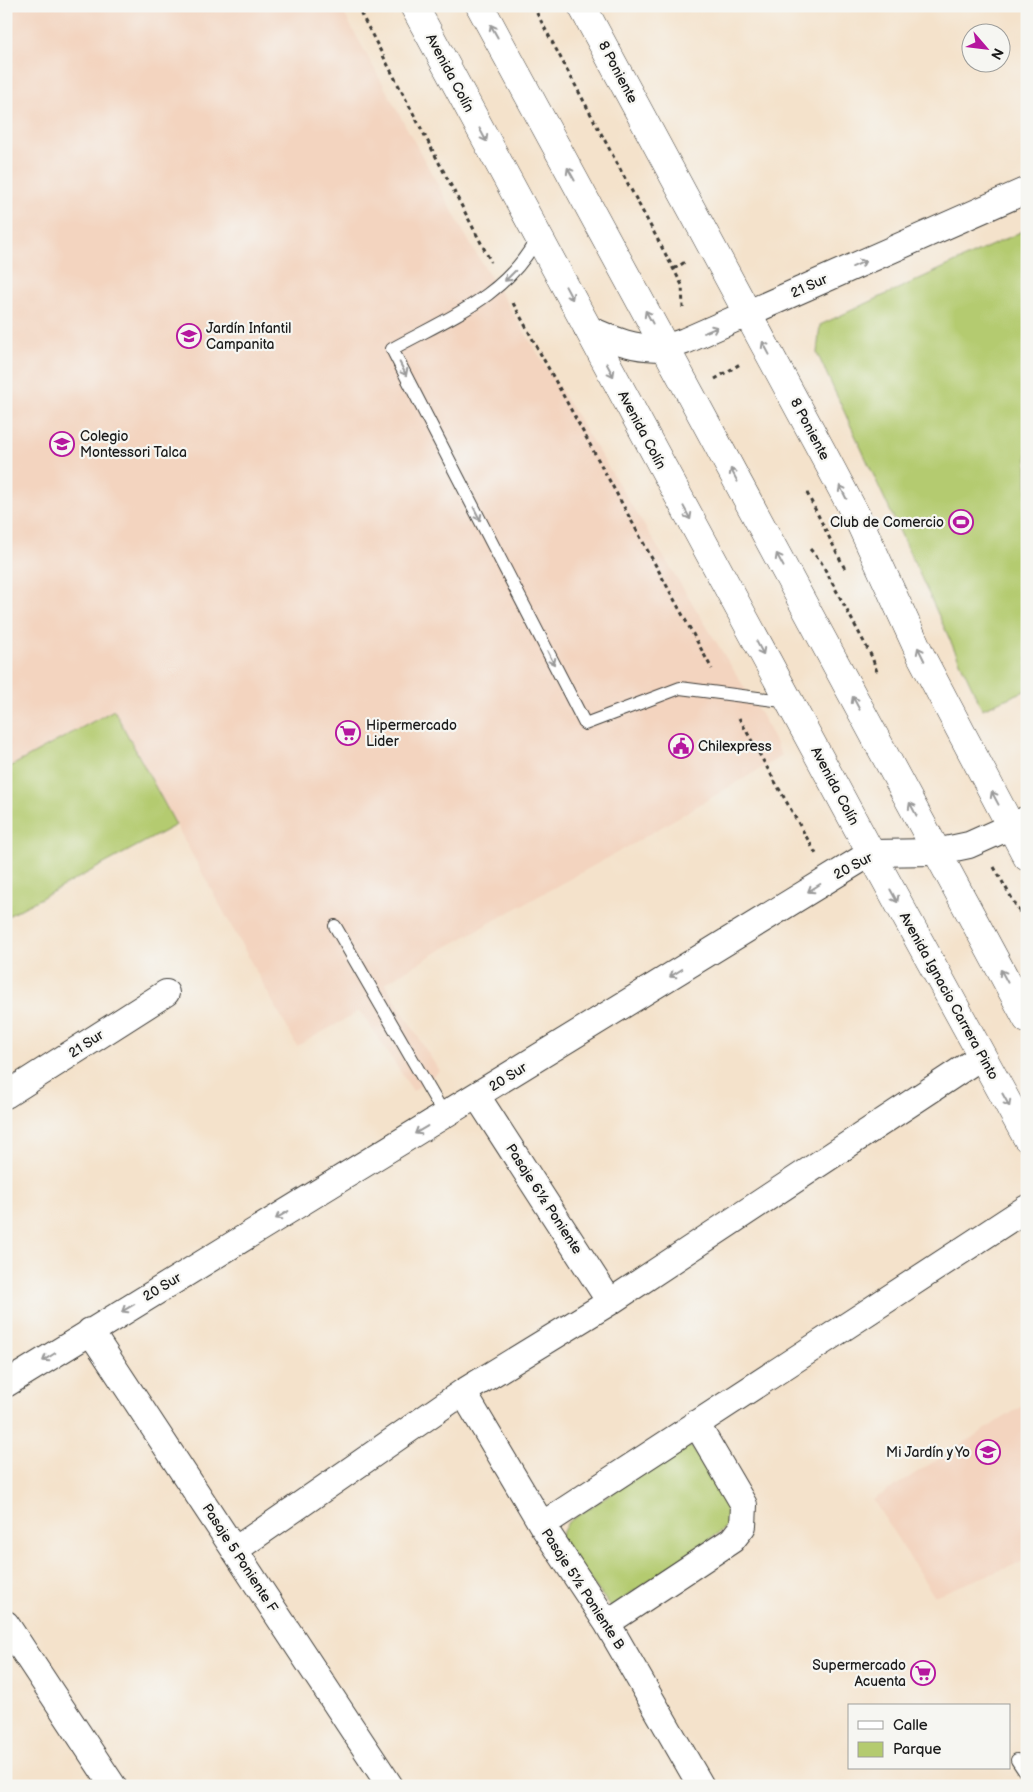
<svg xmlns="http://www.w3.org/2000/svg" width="1033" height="1792" font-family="'Balsamiq Sans',sans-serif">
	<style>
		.built { fill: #f3d4bf }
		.green { fill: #b4cb6f; stroke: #687446 }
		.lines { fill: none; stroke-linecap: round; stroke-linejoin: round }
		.service-casing { stroke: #3c3a36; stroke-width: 14 }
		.minor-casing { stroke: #3c3a36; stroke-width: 28 }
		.tertiary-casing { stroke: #3c3a36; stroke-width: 29 }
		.primary-casing { stroke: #3c3a36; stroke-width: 29 }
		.path { stroke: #3c3a36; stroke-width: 3; stroke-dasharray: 4 4; stroke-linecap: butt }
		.service { stroke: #fff; stroke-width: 12 }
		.minor { stroke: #fff; stroke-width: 26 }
		.tertiary { stroke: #fff; stroke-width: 28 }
		.primary { stroke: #fff; stroke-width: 28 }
		.oneway { stroke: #999 }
		.labels { text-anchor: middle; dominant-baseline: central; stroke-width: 4.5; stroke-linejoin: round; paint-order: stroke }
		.street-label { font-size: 14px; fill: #1c1c1c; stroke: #f6f6f2 }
		.poi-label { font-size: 14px; fill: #1c1c1c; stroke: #f6f6f2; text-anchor: start }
	</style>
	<rect width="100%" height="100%" fill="#f6f6f2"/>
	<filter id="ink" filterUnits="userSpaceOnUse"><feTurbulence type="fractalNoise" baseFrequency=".02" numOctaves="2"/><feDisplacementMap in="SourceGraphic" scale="10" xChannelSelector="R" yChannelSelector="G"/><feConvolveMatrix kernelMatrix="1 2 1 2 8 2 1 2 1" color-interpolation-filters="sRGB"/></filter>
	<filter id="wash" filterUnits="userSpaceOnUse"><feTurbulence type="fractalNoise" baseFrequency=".0096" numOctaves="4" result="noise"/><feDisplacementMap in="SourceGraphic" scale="20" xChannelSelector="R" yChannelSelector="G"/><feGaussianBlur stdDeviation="1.12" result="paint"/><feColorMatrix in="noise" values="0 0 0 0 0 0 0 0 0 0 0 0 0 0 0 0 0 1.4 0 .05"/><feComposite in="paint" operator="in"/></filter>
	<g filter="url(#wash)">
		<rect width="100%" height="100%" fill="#f4e2cb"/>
		<!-- built -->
		<path class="built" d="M6,6h334l132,241 290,469 20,40 -151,89 -192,106 -54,32 54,88 -26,20 -53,-80 -63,35 -121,-221 -170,92z
			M1027,1403v157l-93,36 -61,-96z"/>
		<!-- green -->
		<path class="green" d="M1027,229v461l-45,19 -165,-356 3,-28z
			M114,710l62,115 -170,92v-148z
			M683,1447h9l39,67 -7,15 -113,78 -52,-68 9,-17z"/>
	</g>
	<g filter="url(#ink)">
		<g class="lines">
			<defs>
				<path id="service" d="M538,236c-30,60 -90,82 -146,113l193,375 95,-36 110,14
					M335,926l110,190
					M1017,1760l10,15"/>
				<path id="minor" d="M587,328c23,11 52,23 79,19 6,-1 13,-4 19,-6l342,-151
					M6,1095l160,-102
					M477,1096l133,206
					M90,1331l300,455
					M6,1384l865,-531 65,-1 33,-7 58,-26
					M463,1392l79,133 65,98 94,163
					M542,1525l485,-317
					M235,1550l228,-158 147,-90 372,-246
					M607,1623l125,-83 11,-14 1,-21 -48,-82
					M6,1624l107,162"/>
				<path id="tertiary" d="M582,6l243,451 35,66 61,133 106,201"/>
				<path id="primary" d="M414,6l457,847 156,285
					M480,6l185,341 362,672"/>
			</defs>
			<!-- service casing -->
			<use href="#service" class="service-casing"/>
			<!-- minor casing -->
			<use href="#minor" class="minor-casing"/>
			<!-- tertiary casing -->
			<use href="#tertiary" class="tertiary-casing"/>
			<!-- primary casing -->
			<use href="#primary" class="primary-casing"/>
			<!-- path -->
			<path class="path" d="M357,6l134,256
				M533,6l149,279 1,23
				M674,269l11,-7
				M513,303l199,366
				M715,379l25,-15
				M807,493l39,78
				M810,549l11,13 51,95 6,18
				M739,718l77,136
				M994,867l33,58"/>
			<!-- service -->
			<use href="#service" class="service"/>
			<!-- minor -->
			<use href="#minor" class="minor"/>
			<!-- tertiary -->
			<use href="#tertiary" class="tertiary"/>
			<!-- primary -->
			<use href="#primary" class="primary"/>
		</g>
		<!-- one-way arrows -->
		<defs><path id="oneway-shaft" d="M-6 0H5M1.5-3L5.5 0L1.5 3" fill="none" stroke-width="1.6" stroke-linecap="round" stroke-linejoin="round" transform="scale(1.25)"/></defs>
		<g class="oneway">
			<use href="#oneway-shaft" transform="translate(494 31) rotate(-119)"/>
			<use href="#oneway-shaft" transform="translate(483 135) rotate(62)"/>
			<use href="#oneway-shaft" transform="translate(571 174) rotate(-119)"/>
			<use href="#oneway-shaft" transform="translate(859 264) rotate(-24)"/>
			<use href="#oneway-shaft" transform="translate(510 276) rotate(135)"/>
			<use href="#oneway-shaft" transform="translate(569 293) rotate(62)"/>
			<use href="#oneway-shaft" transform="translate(649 317) rotate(-119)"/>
			<use href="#oneway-shaft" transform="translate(711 330) rotate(-23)"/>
			<use href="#oneway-shaft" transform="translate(766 348) rotate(-118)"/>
			<use href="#oneway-shaft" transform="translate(403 369) rotate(63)"/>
			<use href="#oneway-shaft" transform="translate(610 370) rotate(62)"/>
			<use href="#oneway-shaft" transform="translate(734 475) rotate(-118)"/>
			<use href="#oneway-shaft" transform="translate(843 492) rotate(-117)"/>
			<use href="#oneway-shaft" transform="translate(687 513) rotate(62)"/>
			<use href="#oneway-shaft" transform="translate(477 514) rotate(63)"/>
			<use href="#oneway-shaft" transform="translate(780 560) rotate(-118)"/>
			<use href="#oneway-shaft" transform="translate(760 648) rotate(62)"/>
			<use href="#oneway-shaft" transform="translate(921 654) rotate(-116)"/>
			<use href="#oneway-shaft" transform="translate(551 658) rotate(63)"/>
			<use href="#oneway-shaft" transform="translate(856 703) rotate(-118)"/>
			<use href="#oneway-shaft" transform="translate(995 798) rotate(-118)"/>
			<use href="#oneway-shaft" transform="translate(913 809) rotate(-118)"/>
			<use href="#oneway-shaft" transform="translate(814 888) rotate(148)"/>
			<use href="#oneway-shaft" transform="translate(894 896) rotate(61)"/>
			<use href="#oneway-shaft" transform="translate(676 973) rotate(148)"/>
			<use href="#oneway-shaft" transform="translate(1004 976) rotate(-118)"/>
			<use href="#oneway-shaft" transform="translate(1006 1100) rotate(61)"/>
			<use href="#oneway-shaft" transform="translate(421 1130) rotate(149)"/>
			<use href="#oneway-shaft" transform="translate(282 1215) rotate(149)"/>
			<use href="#oneway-shaft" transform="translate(128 1308) rotate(149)"/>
			<use href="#oneway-shaft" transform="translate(49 1357) rotate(148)"/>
		</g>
	</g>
	<!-- icons -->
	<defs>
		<symbol id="school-ring" viewBox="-11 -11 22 22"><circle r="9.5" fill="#f6f6f2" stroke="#b5179e" stroke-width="1.5"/><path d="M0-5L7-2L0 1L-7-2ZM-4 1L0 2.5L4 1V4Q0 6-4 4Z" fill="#b5179e"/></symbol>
		<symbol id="stadium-ring" viewBox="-11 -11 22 22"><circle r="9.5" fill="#f6f6f2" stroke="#b5179e" stroke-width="1.5"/><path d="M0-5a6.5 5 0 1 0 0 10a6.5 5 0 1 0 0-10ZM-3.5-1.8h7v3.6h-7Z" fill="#b5179e"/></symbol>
		<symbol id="supermarket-ring" viewBox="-11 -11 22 22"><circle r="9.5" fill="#f6f6f2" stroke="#b5179e" stroke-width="1.5"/><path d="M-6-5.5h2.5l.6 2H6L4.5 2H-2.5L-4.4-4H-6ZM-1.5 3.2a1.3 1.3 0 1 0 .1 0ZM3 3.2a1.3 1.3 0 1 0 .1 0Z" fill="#b5179e"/></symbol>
		<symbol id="civic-ring" viewBox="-11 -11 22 22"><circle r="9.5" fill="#f6f6f2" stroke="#b5179e" stroke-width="1.5"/><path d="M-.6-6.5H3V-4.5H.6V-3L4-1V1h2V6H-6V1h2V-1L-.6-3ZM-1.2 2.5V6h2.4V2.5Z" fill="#b5179e"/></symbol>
	</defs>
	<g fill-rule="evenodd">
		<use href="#school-ring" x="175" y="322" width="28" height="28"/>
		<use href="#school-ring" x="48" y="430" width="28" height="28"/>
		<use href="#stadium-ring" x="947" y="508" width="28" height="28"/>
		<use href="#supermarket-ring" x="334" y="719" width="28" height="28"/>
		<use href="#civic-ring" x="667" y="732" width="28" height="28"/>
		<use href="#school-ring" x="974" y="1438" width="28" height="28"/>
		<use href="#supermarket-ring" x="909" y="1659" width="28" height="28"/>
	</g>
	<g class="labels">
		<!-- street labels -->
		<g class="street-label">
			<text transform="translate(618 72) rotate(62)">8 Poniente</text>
			<text transform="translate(450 73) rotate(62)">Avenida Colín</text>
			<text transform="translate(809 286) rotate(-24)">21 Sur</text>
			<text transform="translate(810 429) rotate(62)">8 Poniente</text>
			<text transform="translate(642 430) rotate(62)">Avenida Colín</text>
			<text transform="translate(835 786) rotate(62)">Avenida Colín</text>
			<text transform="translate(853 866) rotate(-28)">20 Sur</text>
			<text transform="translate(949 996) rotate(61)">Avenida Ignacio Carrera Pinto</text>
			<text transform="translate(86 1044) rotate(-33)">21 Sur</text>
			<text transform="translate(508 1077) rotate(-32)">20 Sur</text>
			<text transform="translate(544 1199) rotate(57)">Pasaje 6½ Poniente</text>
			<text transform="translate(162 1287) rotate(-31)">20 Sur</text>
			<text transform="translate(240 1558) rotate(57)">Pasaje 5 Poniente F</text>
			<text transform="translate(583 1589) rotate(57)">Pasaje 5½ Poniente B</text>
		</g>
		<!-- poi labels -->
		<g class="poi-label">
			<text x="206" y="328">Jardín Infantil<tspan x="206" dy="16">Campanita</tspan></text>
			<text x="80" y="436">Colegio<tspan x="80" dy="16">Montessori Talca</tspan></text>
			<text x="944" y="522" text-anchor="end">Club de Comercio</text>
			<text x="366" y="725">Hipermercado<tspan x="366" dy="16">Lider</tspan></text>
			<text x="698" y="746">Chilexpress</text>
			<text x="970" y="1452" text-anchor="end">Mi Jardín y Yo</text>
			<text x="906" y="1665" text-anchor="end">Supermercado<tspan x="906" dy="16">Acuenta</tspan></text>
		</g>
	</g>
	<!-- margin -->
	<rect width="1033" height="1792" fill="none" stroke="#f6f6f2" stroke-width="25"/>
	<!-- legend -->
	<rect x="848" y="1704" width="162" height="65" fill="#f6f6f2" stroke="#9f9f9c"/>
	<rect x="858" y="1721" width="25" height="8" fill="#ffffff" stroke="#9f9f9c"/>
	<text x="893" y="1730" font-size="15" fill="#1c1c1c">Calle</text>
	<rect x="858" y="1742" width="25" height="15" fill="#b4cb6f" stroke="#9f9f9c"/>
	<text x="893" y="1754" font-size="15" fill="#1c1c1c">Parque</text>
	<!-- north arrow -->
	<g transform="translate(986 48) rotate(118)"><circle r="24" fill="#f6f6f2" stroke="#9f9f9c"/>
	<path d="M0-4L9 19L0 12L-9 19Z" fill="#b5179e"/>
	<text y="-8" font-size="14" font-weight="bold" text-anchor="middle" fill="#1c1c1c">N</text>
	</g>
</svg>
